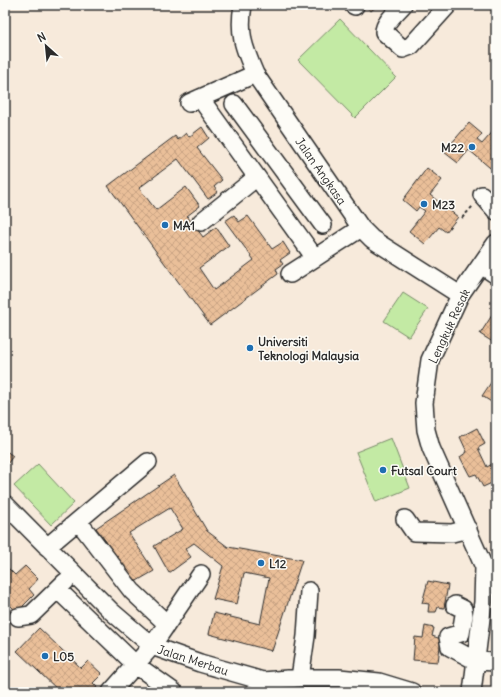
<svg xmlns="http://www.w3.org/2000/svg" width="501" height="697" font-family="Delius,sans-serif">
	<style>
		.built { fill: #f7eadb }
		.garden { fill: #c3eaa4; stroke: #778a68 }
		.building { fill: url(#building-cross-hatch); stroke: #2b2b2b }
		.lines { fill: none; stroke-linecap: round; stroke-linejoin: round }
		.minor-casing { stroke: #2b2b2b; stroke-width: 20 }
		.path { stroke: #2b2b2b; stroke-width: 2; stroke-dasharray: 3 3; stroke-linecap: butt }
		.minor { stroke: #fdfcf7; stroke-width: 17 }
		.poi-dot { fill: #1f6fb2; stroke: #fdfcf7; stroke-width: 1.5 }
		.labels { text-anchor: middle; dominant-baseline: central; stroke-width: 3; stroke-linejoin: round; paint-order: stroke }
		.poi-label { font-size: 12px; font-weight: bold; fill: #2b2b2b; stroke: #fdfcf7; text-anchor: start }
		.street-label { font-size: 12px; fill: #2b2b2b; stroke: #fdfcf7 }
	</style>
	<defs>
		<pattern id="building-cross-hatch" width="8" height="8" patternUnits="userSpaceOnUse"><rect width="8" height="8" fill="#eabf99"/><path d="M0 0l8 8M0 8l8-8" fill="none" stroke="#c9a484"/></pattern>
	</defs>
	<rect width="100%" height="100%" fill="#fdfcf7"/>
	<filter id="ink" filterUnits="userSpaceOnUse"><feTurbulence type="fractalNoise" baseFrequency=".025" numOctaves="2"/><feDisplacementMap in="SourceGraphic" scale="8" xChannelSelector="R" yChannelSelector="G"/><feConvolveMatrix kernelMatrix="1 2 1 2 8 2 1 2 1" color-interpolation-filters="sRGB"/></filter>
	<g filter="url(#ink)">
		<!-- built -->
		<path class="built" d="M5,5h491v687h-491z"/>
		<!-- garden -->
		<path class="garden" d="M340,19l56,58 -41,41 -57,-58z
			M403,293l25,16 -19,28 -25,-16z
			M391,438l19,50 -34,14 -20,-50z
			M38,464l36,39 -23,22 -37,-39z"/>
		<!-- building -->
		<path class="building" d="M364,5h14l-7,6z
			M469,123l13,11 -5,6 5,4 14,-16v45l-27,-23 -11,13 -14,-11z
			M202,127l7,11 -12,10 25,32 -8,7 4,5 -10,7 -30,-40 -39,29 17,22 30,-23 14,19 -13,10 16,21 13,-10 13,19 -30,22 15,22 40,-30 -29,-39 9,-6 5,7 9,-6 24,33 11,-7 7,11 -10,7 3,4 -7,5 2,5 -68,51 -102,-139 67,-50 3,4 8,-7 3,4z
			M427,168l15,12 -12,15 28,22 -12,15 -7,-5 -14,17 -16,-13 16,-20 -6,-4 -3,4 -13,-11z
			M496,309v35l-16,-10z
			M496,375v30l-14,-9z
			M477,428l8,16 -7,4 9,19 7,-4 2,4v14l-13,6 -7,-13 -6,2 -10,-19 7,-5 -7,-15z
			M5,450l8,6 -8,11z
			M174,475l33,56 21,16 74,13 -30,91 -63,-17 5,-21 46,11 9,-46 -25,-5 -7,31 -24,-5 10,-33 -29,-23 -9,6 6,8 -22,16 -15,-27 29,-17 -13,-21 -41,25 25,38 -19,11 -39,-54z
			M5,565l10,10 10,-9 13,13 -9,10 5,6 -17,17 -12,-12z
			M428,581l20,4 -4,23 -6,-1 -2,5h-8l1,-8 -7,-1z
			M425,626l9,2 -2,8 9,3 -3,23 -25,-2 2,-23 8,1z
			M39,628l42,40 7,-7 14,13 -9,9 4,4 -4,5h-33l-43,-41z"/>
		<g class="lines">
			<defs>
				<path id="minor" d="M243,5c-5,29 1,43 12,69l106,154 11,11 88,56
					M353,5l2,1
					M403,5c-6,7 -19,17 -19,27l19,17 8,-3 37,-41
					M200,98l115,160
					M189,103l66,-29
					M234,104l89,121
					M482,195l14,16
					M201,222l56,-45
					M481,265l15,10
					M290,274l71,-46
					M5,504l106,107 41,35 48,17 63,18 37,-3h39l40,4 33,10
					M405,519l9,13 38,1 16,-4
					M78,521l54,70 35,33
					M47,547l101,-85
					M58,590l78,75 38,27
					M455,605l8,4 1,6 -3,18 -13,4 2,10 26,14 20,1
					M18,617l13,-2 34,-33
					M300,678l6,-42 3,-45
					M111,692l41,-46 49,-72
					M472,692l11,-90 1,-35 -53,-119 -5,-18 -2,-27 6,-43 30,-65 36,-52"/>
			</defs>
			<!-- minor casing -->
			<use href="#minor" class="minor-casing"/>
			<!-- path -->
			<path class="path" d="M491,185l5,-7
				M462,218l11,-12"/>
			<!-- minor -->
			<use href="#minor" class="minor"/>
		</g>
	</g>
	<!-- markers -->
	<g class="poi-dot">
		<circle cx="472" cy="147" r="4"/>
		<circle cx="424" cy="204" r="4"/>
		<circle cx="165" cy="225" r="4"/>
		<circle cx="250" cy="348" r="4"/>
		<circle cx="383" cy="470" r="4"/>
		<circle cx="261" cy="563" r="4"/>
		<circle cx="45" cy="656" r="4"/>
	</g>
	<g class="labels">
		<!-- poi labels -->
		<g class="poi-label">
			<text x="464" y="147" text-anchor="end">M22</text>
			<text x="432" y="204">M23</text>
			<text x="173" y="225">MA1</text>
			<text x="258" y="341">Universiti<tspan x="258" dy="14">Teknologi Malaysia</tspan></text>
			<text x="391" y="470">Futsal Court</text>
			<text x="269" y="563">L12</text>
			<text x="53" y="656">L05</text>
		</g>
		<!-- street labels -->
		<g class="street-label">
			<text transform="translate(321 171) rotate(55)">Jalan Angkasa</text>
			<text transform="translate(449 326) rotate(-65)">Lengkuk Resak</text>
			<text transform="translate(193 660) rotate(18)">Jalan Merbau</text>
		</g>
	</g>
	<!-- margin -->
	<rect width="501" height="697" fill="none" stroke="#fdfcf7" stroke-width="20"/>
	<rect x="10" y="10" width="481" height="677" fill="none" stroke="#2b2b2b" stroke-width="1.5" filter="url(#ink)"/>
	<!-- north arrow -->
	<g transform="translate(46 46) rotate(333)" stroke="#fdfcf7" stroke-width="3" paint-order="stroke">
	<path d="M0-3L7 15L0 10L-7 15Z" fill="#2b2b2b"/>
	<text y="-6" font-size="11" font-weight="bold" text-anchor="middle" fill="#2b2b2b">N</text>
	</g>
</svg>
